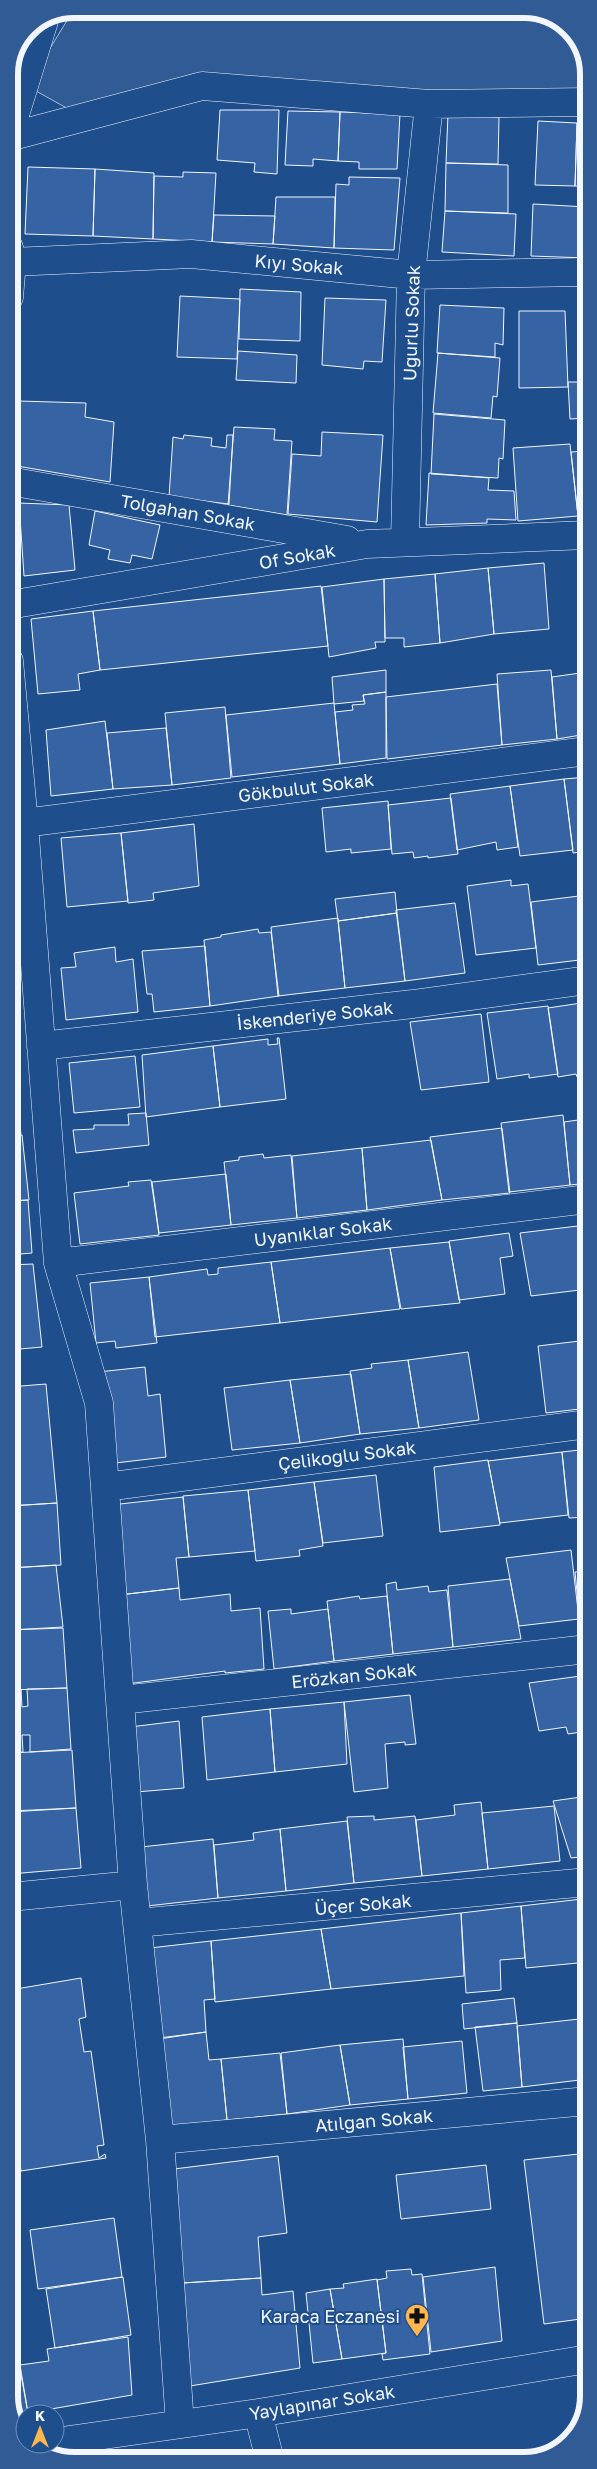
<svg xmlns="http://www.w3.org/2000/svg" width="597" height="2469" font-family="'Golos Text',sans-serif">
	<style>
		.green { fill: #305b95; stroke: #a8bbd7 }
		.building { fill: #3563a3; stroke: #f2f6ff }
		.lines { fill: none; stroke-linecap: round; stroke-linejoin: round }
		.minor-casing { stroke: #f2f6ff; stroke-width: 29 }
		.minor { stroke: #1f4e8c; stroke-width: 28 }
		.labels { text-anchor: middle; dominant-baseline: central; stroke-width: 4; stroke-linejoin: round; paint-order: stroke }
		.street-label { font-size: 18px; fill: #f2f6ff; stroke: #1f4e8c }
		.poi-label { font-size: 18px; fill: #f2f6ff; stroke: #1f4e8c; text-anchor: end }
		.rim { fill: none; stroke: #f2f6ff; stroke-width: 6 }
	</style>
	<rect width="100%" height="100%" fill="#1f4e8c"/>
	<!-- green -->
	<path class="green" d="M74,9h457l38,19 18,33v47l-385,-22 -121,30 -54,-30z"/>
	<!-- building -->
	<path class="building" d="M220,110h59l-2,64 -23,-2 1,-9 -38,-3z
		M288,111l52,1 -2,49 -25,-2v7l-28,-1z
		M340,112l60,2 -3,55h-38v-7l-21,-1z
		M448,114l51,3 -1,47 -52,-1z
		M538,121l39,2 -2,63 -40,-1z
		M577,123l10,1v63l-12,-1z
		M446,163l62,2v48l-63,-2z
		M28,167l67,2 -2,67 -68,-2z
		M95,169l59,4 -1,66 -60,-3z
		M183,172l33,1 -4,69 -59,-3 1,-63 29,1z
		M349,177l51,1 -6,72 -60,-2 2,-64 13,1z
		M276,197h59l-1,51 -61,-4z
		M533,204l54,3v51l-56,-2z
		M445,211l71,3 -2,42 -72,-4z
		M214,215l61,1 -2,28 -61,-2z
		M240,289l61,3 -1,49 -61,-2z
		M180,296l60,3 -3,60 -60,-2z
		M325,298l61,2 -4,62 -18,-1 -1,8 -41,-4z
		M440,305l64,3 -1,37 -8,-2v14l-58,-4z
		M519,311h46l3,76 -49,1z
		M238,351l59,4 -1,28 -60,-3z
		M438,353l62,5 -3,39 -4,-1 -2,22 -58,-5z
		M568,382h19v36l-17,1z
		M19,401l67,2 -1,14 29,5 -4,60 -93,-16z
		M434,414l71,6 -2,39 -4,-1 -1,20 -67,-4z
		M234,427l41,2 -1,11 18,1 -5,74 -59,-10z
		M322,432l61,3 -6,87 -89,-8 4,-60 29,2z
		M184,435l28,3 -1,8 15,2 1,-13h6l-4,69 -60,-7 4,-60 10,2z
		M570,444l8,72 -60,5 -5,-73z
		M587,451v64l-9,1 -7,-64z
		M429,473l60,5 -1,12 26,1 2,29 -29,-1v4l-61,2z
		M19,503l50,2 6,65 -51,6z
		M95,511l65,14 -8,34 -20,-4 -2,8 -22,-4 2,-9 -21,-5z
		M544,563l5,66 -55,5 -6,-66z
		M488,568l6,66 -54,9 -5,-69z
		M435,574l5,69 -36,4v-9h-19l-1,-59z
		M384,579l1,63h-10l1,6 -47,9 -7,-70z
		M321,586l7,60 -228,24 -7,-59z
		M93,611l7,59 -22,4 2,16 -42,4 -7,-75z
		M386,670v22l-23,3 1,6 -30,3 -2,-27z
		M551,670l6,69 -55,6 -5,-71z
		M587,672v62l-30,5 -5,-62z
		M497,684l5,61 -115,14 -1,-62z
		M386,692v66l-46,6 -5,-52 18,-2 -1,-5 13,-1 -2,-9z
		M334,703l6,61 -108,13 -6,-62z
		M225,707l6,71 -59,7 -7,-72z
		M105,721l8,68 -62,7 -5,-66z
		M166,728l6,57 -59,4 -6,-56z
		M587,777v74l-14,2 -9,-74z
		M564,779l9,71 -53,6 -10,-70z
		M510,786l8,61 -21,3 -1,-8 -39,8 -7,-56z
		M451,798l7,56 -30,4v-2l-14,2 -1,-6 -21,2 -4,-49z
		M388,801l3,48 -40,4v-4l-25,3 -4,-44z
		M194,824l5,62 -46,7 1,7 -26,3 -7,-70z
		M121,833l7,68 -61,6 -6,-69z
		M511,880v6l17,-2 8,64 -60,7 -9,-69z
		M395,892l2,21 -59,8 -3,-22z
		M587,895l1,64 -50,6 -7,-63z
		M455,903l10,70 -60,8 -9,-71z
		M397,913l8,68 -60,7 -7,-67z
		M338,918l7,70 -67,8 -7,-69z
		M258,929l1,4 12,-1 8,64 -69,10 -6,-66 17,-3v-2z
		M205,946l5,60 -56,6 -2,-18h-5l-5,-43z
		M115,947l1,15 17,-3 5,53 -72,8 -5,-52 15,-1 -2,-14z
		M588,1002v73l-11,2 -1,-3 -18,3 -10,-69z
		M548,1006l10,68 -29,4v-4l-32,5 -10,-66z
		M481,1014l8,68 -68,8 -11,-68z
		M277,1038h2l7,61 -66,8 -7,-61 55,-7v6l10,-1z
		M213,1046l7,61 -74,10 -4,-62z
		M135,1056l5,51 -66,6 -5,-50z
		M9,1074h6l6,61 -12,1z
		M146,1113l3,32 -73,8 -3,-23 21,-1v-4h35l-1,-11z
		M563,1115l7,70 -61,7 -8,-69z
		M585,1115h3v68l-18,2 -6,-63 21,-3z
		M502,1128l8,65 -68,7 -12,-63z
		M22,1135l7,65 -20,1v-65z
		M431,1140l11,60 -75,10 -5,-62z
		M362,1148l5,62 -70,8 -5,-62z
		M263,1154l1,4 27,-3 6,63 -66,7 -7,-63 15,-2v-3z
		M226,1174l5,51 -72,8 -7,-51z
		M151,1180l8,55 -79,9 -6,-51 55,-7 -1,-4z
		M28,1200l4,53 -23,2v-54z
		M586,1225l2,64 -57,7 -11,-63z
		M509,1233l4,23 -13,2 5,36 -46,6 -10,-59z
		M449,1242l11,61 -59,6 -11,-61z
		M390,1248l10,61 -120,14 -9,-61z
		M271,1262l9,61 -125,14 -6,-60 58,-8 1,6 10,-1v-6z
		M33,1264l9,83 -33,3v-85z
		M149,1277l8,66 -41,5 -1,-7 -19,2 -6,-60z
		M588,1340v68l-42,5 -8,-67z
		M468,1352l11,68 -60,8 -11,-68z
		M408,1360l11,68 -59,6 -10,-63 22,-3 -1,-4z
		M145,1367l3,29 12,-2 6,63 -59,7 -9,-92z
		M351,1374l9,60 -60,9 -10,-63z
		M290,1380l10,63 -68,7 -8,-62z
		M46,1384l11,119 -48,3v-119z
		M588,1449v68l-19,1 -7,-66z
		M562,1452l6,63 -68,8 -12,-62z
		M488,1460l12,65 -60,7 -6,-65z
		M376,1475l7,61 -60,7 -9,-61z
		M314,1482l9,64 -24,4 1,6 -44,5 -8,-71z
		M248,1490l7,61 -66,6 -6,-61z
		M183,1497l6,60 -13,1 3,30 -60,7 -8,-90z
		M57,1503l4,62 -51,3 -1,-62z
		M571,1550l8,69 -60,7 -13,-68z
		M56,1565l7,62 -53,3v-62z
		M588,1570v62h-7l-6,-60z
		M510,1579l11,60 -68,8 -5,-61z
		M396,1582l1,8 31,-4 1,6 18,-2 6,57 -60,7 -7,-70z
		M179,1588l1,12 50,-6 1,17 29,-3 4,61 -39,4v-2l-98,13 -8,-89z
		M359,1596l1,3 27,-3 6,58 -59,7 -7,-60z
		M291,1609v5l37,-5 6,52 -60,8 -6,-58z
		M63,1628l4,60 -57,2v-60z
		M588,1675v56l-20,3 -2,-7 -27,4 -10,-48z
		M67,1688l4,61 -41,3v-17h-8l1,17 -13,1v-63l11,-1 1,18 6,-1 -1,-17z
		M410,1695l6,49 -11,1v-3l-20,2 3,44 -34,4 -10,-90z
		M344,1702l3,62 -72,8 -5,-63z
		M270,1709l5,63 -68,8 -5,-63z
		M179,1721l5,67 -48,4 -6,-65z
		M72,1750l4,58 -66,3v-58z
		M588,1796v60l-17,2 -18,-57z
		M481,1802l7,67 -66,7 -6,-56 39,-5 -1,-10z
		M554,1806l6,55 -72,8 -6,-56z
		M76,1808l5,60 -71,6v-62z
		M374,1816v4l41,-4 7,60 -68,7 -7,-66z
		M347,1821l7,62 -68,8 -6,-62z
		M280,1829l6,62 -68,7 -4,-53 40,-5 -1,-7z
		M213,1839l5,59 -71,8 -6,-59z
		M582,1899h6v29z
		M582,1899l6,29v34l-62,6 -5,-62z
		M521,1906l4,52 -25,2 1,30 -35,3 -5,-80z
		M461,1913l3,63 -133,13 -10,-60z
		M321,1929l10,60 -116,13 -4,-61z
		M211,1941l4,58 -11,1 2,32 -47,6 -9,-90z
		M81,1978l5,39 -7,2 5,33 7,-1 13,94 -7,1 2,12 6,-4 1,4 -85,13 -11,-82v-99z
		M514,1998l3,25 -53,6 -2,-25z
		M588,2018v61l-66,8 -5,-61z
		M517,2023l5,64 -39,4 -8,-64z
		M206,2032l3,28 12,-1 6,61 -58,7 -10,-88z
		M403,2039l5,60 -58,6 -10,-60z
		M462,2041l5,52 -59,6 -5,-52z
		M340,2045l10,60 -63,9 -6,-61z
		M280,2053l7,61 -60,6 -6,-61z
		M588,2153v165l-44,6 -20,-164z
		M278,2156l9,77 -29,4 3,41 -79,5 -8,-114z
		M486,2165l5,44 -90,10 -5,-44z
		M114,2218l8,59 -84,12 -8,-59z
		M495,2267l7,74 -71,11 -8,-75z
		M411,2269l1,6 10,-1 8,80 -47,6 -1,-6 4,-1 -9,-73 10,-2 -1,-7z
		M123,2277l8,58 -76,13 -9,-59z
		M261,2278l1,17 31,-4 7,77 -110,18 -7,-103z
		M377,2279l9,74 -44,6 -12,-70 14,-1 -1,-4z
		M330,2289l12,70 -29,4 -7,-70z
		M128,2337l4,58 -104,18 -8,-48 29,-4 -2,-12z
		M19,2364l9,49 -14,2 -4,-7v-42z
		M235,2451l2,9h-55z"/>
	<g class="lines">
		<defs>
			<path id="minor" d="M9,134l35,-113
				M9,137l193,-51 227,18 158,-2
				M9,248l3,14 -3,35
				M12,262l179,-8 220,21 176,-3
				M9,481l338,59
				M405,542l6,-267 18,-171
				M9,605l358,-61 220,-9
				M9,661l15,162 34,440 41,140 34,482 27,255 20,284
				M24,823l563,-72
				M41,1046l372,-42 175,-24
				M58,1263l530,-64
				M105,1487l483,-63
				M121,1700l467,-51
				M10,1897l123,-12
				M137,1923l451,-41
				M160,2140l428,-39
				M258,2413l12,47
				M55,2442l203,-29 330,-54"/>
		</defs>
		<!-- minor casing -->
		<use href="#minor" class="minor-casing"/>
		<!-- minor -->
		<use href="#minor" class="minor"/>
	</g>
	<!-- icons -->
	<defs>
		<symbol id="pharmacy-pin" viewBox="-11 -11 22 30"><path d="M0 17L-7.5 6A9.5 9.5 0 1 1 7.5 6Z" fill="#ffb74d" stroke="#1f4e8c"/><path d="M-2-6h4v4h4v4h-4v4h-4v-4h-4v-4h4Z" fill="#111"/></symbol>
	</defs>
	<g fill-rule="evenodd">
		<use href="#pharmacy-pin" x="403" y="2302" width="28" height="38"/>
	</g>
	<g class="labels">
		<!-- street labels -->
		<g class="street-label">
			<text transform="translate(299 264) rotate(5)">Kıyı Sokak</text>
			<text transform="translate(411 323) rotate(-88)">Uğurlu Sokak</text>
			<text transform="translate(188 512) rotate(10)">Tolgahan Sokak</text>
			<text transform="translate(297 556) rotate(-10)">Of Sokak</text>
			<text transform="translate(306 787) rotate(-7)">Gökbulut Sokak</text>
			<text transform="translate(315 1015) rotate(-6)">İskenderiye Sokak</text>
			<text transform="translate(323 1231) rotate(-7)">Uyanıklar Sokak</text>
			<text transform="translate(347 1455) rotate(-7)">Çelikoğlu Sokak</text>
			<text transform="translate(354 1675) rotate(-6)">Erözkan Sokak</text>
			<text transform="translate(363 1904) rotate(-5)">Üçer Sokak</text>
			<text transform="translate(374 2120) rotate(-5)">Atılgan Sokak</text>
			<text transform="translate(322 2402) rotate(-9)">Yaylapınar Sokak</text>
		</g>
		<!-- poi labels -->
		<g class="poi-label">
			<text x="400" y="2316">Karaca Eczanesi</text>
		</g>
	</g>
	<!-- crop -->
	<path d="M0 0H597V2469H0ZM74 18H524A56 56 0 0 1 580 74V2396A56 56 0 0 1 524 2452H74A56 56 0 0 1 18 2396V74A56 56 0 0 1 74 18Z" fill="#305b95" fill-rule="evenodd"/>
	<path class="rim" d="M74 18H524A56 56 0 0 1 580 74V2396A56 56 0 0 1 524 2452H74A56 56 0 0 1 18 2396V74A56 56 0 0 1 74 18Z"/>
	<!-- north arrow -->
	<g transform="translate(40 2429)"><circle r="24" fill="#1f4e8c" stroke="#7391ba"/>
	<path d="M0-4L9 19L0 12L-9 19Z" fill="#ffb74d"/>
	<text y="-8" font-size="14" font-weight="bold" text-anchor="middle" fill="#f2f6ff">K</text>
	</g>
</svg>
